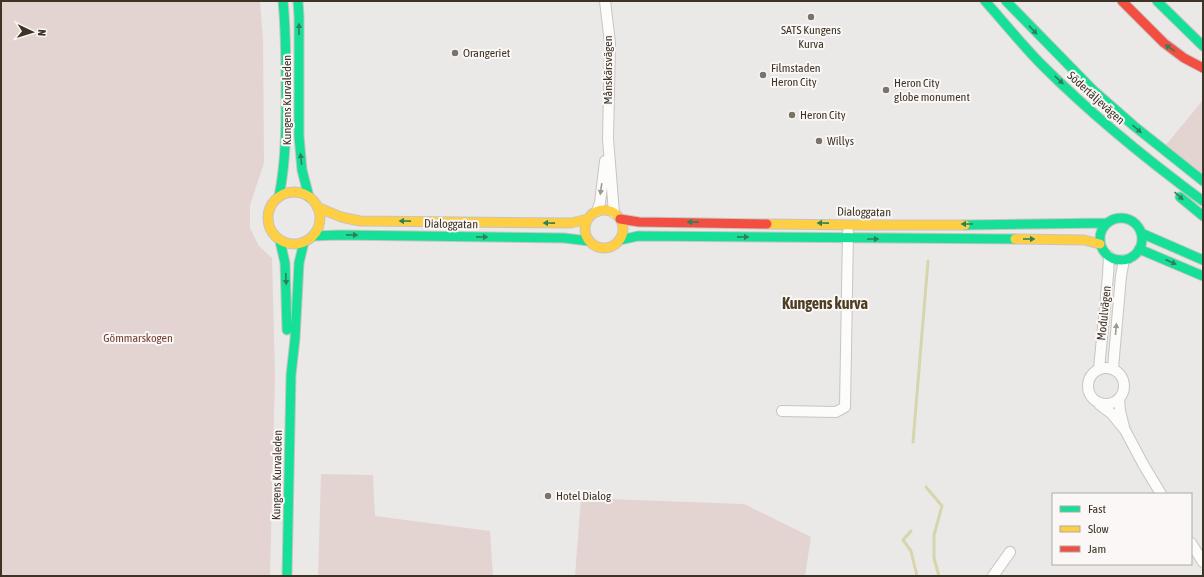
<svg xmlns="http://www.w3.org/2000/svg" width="1204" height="577" font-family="'Asap Condensed',sans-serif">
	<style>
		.green { fill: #e3d4d2 }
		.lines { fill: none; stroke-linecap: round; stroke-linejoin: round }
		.stream { stroke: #d7d5ac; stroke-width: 3 }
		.street-casing { stroke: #c7c5c3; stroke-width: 12 }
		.fast-casing { stroke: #c7c4c1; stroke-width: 11 }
		.slow-casing { stroke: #c7c4c1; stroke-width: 11 }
		.jam-casing { stroke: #c7c4c1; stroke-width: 11 }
		.street { stroke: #fcfcfb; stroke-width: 10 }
		.fast { stroke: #16e098; stroke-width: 9 }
		.slow { stroke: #ffcf43; stroke-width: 9 }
		.jam { stroke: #f24e42; stroke-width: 9 }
		.oneway { fill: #2c8159 }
		.oneway2 { fill: #9d9890 }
		.poi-dot { fill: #7b7369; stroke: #faf7f6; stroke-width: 1.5 }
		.labels { text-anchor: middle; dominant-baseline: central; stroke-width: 4; stroke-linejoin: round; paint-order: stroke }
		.poi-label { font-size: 12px; fill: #3e3425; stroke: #faf7f6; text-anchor: start }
		.street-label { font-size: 12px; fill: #3e3425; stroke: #faf7f6 }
		.park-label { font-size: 12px; fill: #734032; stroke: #faf7f6 }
		.district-label { font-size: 16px; font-weight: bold; fill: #4f3d22; stroke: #faf7f6 }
	</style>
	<rect width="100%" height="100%" fill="#ebe9e7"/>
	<!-- green -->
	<path class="green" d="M1,1h259l3,37 1,125 -14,42v23l9,18 13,12 3,118 -5,200h-269z
		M1203,100v75l-38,-29z
		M321,474l52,1 2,41 115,15 3,45h-175z
		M581,498l163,6 67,33 -6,39h-230z"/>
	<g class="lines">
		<!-- stream -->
		<path class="stream" d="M913,442l15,-181
			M926,487l16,19 -8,29v23l5,18
			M911,531l-8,9 8,11 6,25"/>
		<defs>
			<path id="street" d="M605,1l5,42 -2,96 6,74
				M597,211l3,-8 5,-42
				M1088 386a18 18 0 1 1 36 0a18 18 0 1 1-36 0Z
				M1113,368l8,-92 3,-16
				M1099,369l9,-94 1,-19
				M1119,399l1,12 4,16
				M1099,404l13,10 13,16 18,34 18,30
				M782,411l54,1 9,-5 3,-175
				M1191,543l12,19
				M993,576l17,-24"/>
			<path id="fast" d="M298,1l1,16v119l3,34 7,27
				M985,1c19,21 37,44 57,64 50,50 104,94 161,136
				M1006,1l88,90 40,35 69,55
				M1157,1l46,45
				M279,196c7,-34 7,-69 7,-103 0,-31 0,-62 -3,-92
				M1180,197l23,19
				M1100 239a21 21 0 1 1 42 0a21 21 0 1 1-42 0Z
				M965,225l142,-2
				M1141,233l62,27
				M313,236l26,-1 225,3 25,3
				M620,240l18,-4 377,3
				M280,241l5,22 2,67
				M1139,249l64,27
				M287,576l4,-201 4,-36 4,-76 5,-21"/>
			<path id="slow" d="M268 218a26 26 0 1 1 52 0a26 26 0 1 1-52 0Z
				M317,207l24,10 19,4 211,2 17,-4
				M585 229a19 19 0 1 1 38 0a19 19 0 1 1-38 0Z
				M767,224l98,1h100
				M1015,239l69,1 16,4"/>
			<path id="jam" d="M1122,1l42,42 20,15 19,10
				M620,219l19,3 128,2"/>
		</defs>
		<!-- street casing -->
		<use href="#street" class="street-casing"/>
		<!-- fast casing -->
		<use href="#fast" class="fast-casing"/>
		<!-- slow casing -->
		<use href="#slow" class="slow-casing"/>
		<!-- jam casing -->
		<use href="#jam" class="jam-casing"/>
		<!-- street -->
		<use href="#street" class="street"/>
		<!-- fast -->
		<use href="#fast" class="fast"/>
		<!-- slow -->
		<use href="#slow" class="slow"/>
		<!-- jam -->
		<use href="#jam" class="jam"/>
	</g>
	<!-- one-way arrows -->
	<defs><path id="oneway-solid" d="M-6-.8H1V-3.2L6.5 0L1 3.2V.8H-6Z"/></defs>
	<g class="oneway">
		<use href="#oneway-solid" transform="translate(299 29) rotate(-90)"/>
		<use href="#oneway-solid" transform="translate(1033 30) rotate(47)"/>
		<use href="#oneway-solid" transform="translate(1170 48) rotate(-145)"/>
		<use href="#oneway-solid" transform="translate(1059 80) rotate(43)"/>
		<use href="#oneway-solid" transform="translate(1137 129) rotate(40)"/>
		<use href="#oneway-solid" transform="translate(301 159) rotate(-97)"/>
		<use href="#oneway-solid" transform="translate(1179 196) rotate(42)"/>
		<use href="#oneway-solid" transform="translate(405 221) rotate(-179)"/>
		<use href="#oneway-solid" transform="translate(693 222) rotate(-179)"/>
		<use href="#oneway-solid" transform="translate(549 223) rotate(-179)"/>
		<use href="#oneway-solid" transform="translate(823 223) rotate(-179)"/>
		<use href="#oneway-solid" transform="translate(967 224) rotate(180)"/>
		<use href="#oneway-solid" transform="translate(352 235) rotate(1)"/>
		<use href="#oneway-solid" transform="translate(482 237) rotate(1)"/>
		<use href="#oneway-solid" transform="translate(743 237) rotate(1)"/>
		<use href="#oneway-solid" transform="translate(873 239)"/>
		<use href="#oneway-solid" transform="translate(1029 239)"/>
		<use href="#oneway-solid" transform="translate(1171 262) rotate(24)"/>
		<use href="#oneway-solid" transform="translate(286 279) rotate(88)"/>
	</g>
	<g class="oneway2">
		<use href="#oneway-solid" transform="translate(601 189) rotate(98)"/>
		<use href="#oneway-solid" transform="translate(1116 329) rotate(-85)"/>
	</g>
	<!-- markers -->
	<g class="poi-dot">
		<circle cx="811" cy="17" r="4"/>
		<circle cx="455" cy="53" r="4"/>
		<circle cx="763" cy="75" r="4"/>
		<circle cx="886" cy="90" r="4"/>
		<circle cx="792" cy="115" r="4"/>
		<circle cx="819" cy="141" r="4"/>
		<circle cx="548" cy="496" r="4"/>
	</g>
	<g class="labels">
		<!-- poi labels -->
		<g class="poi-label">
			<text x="811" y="30" text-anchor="middle">SATS Kungens<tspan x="811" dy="14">Kurva</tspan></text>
			<text x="463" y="53">Orangeriet</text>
			<text x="771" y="68">Filmstaden<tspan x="771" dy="14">Heron City</tspan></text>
			<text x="894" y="83">Heron City<tspan x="894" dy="14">globe monument</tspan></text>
			<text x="800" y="115">Heron City</text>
			<text x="827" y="141">Willys</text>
			<text x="556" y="496">Hotel Dialog</text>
		</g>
		<!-- street labels -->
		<g class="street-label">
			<text transform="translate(608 70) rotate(-90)">Månskärsvägen</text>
			<text transform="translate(1096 98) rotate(42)">Södertäljevägen</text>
			<text transform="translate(287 100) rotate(-90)">Kungens Kurvaleden</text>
			<text transform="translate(864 212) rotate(1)">Dialoggatan</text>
			<text transform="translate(451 224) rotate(1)">Dialoggatan</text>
			<text transform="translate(1104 313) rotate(-84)">Modulvägen</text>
			<text transform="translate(277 475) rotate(-89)">Kungens Kurvaleden</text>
		</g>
		<!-- park labels -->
		<g class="park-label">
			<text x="138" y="338">Gömmarskogen</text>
		</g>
		<!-- district labels -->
		<g class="district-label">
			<text x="825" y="303">Kungens kurva</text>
		</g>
	</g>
	<!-- border -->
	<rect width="1204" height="577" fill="none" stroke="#3e3425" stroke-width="4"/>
	<!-- legend -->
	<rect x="1052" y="493" width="140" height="72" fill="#faf7f6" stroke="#afa9a2"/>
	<rect x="1060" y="506" width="20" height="6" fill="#16e098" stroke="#afa9a2"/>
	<text x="1088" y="513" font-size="12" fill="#3e3425">Fast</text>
	<rect x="1060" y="526" width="20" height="6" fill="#ffcf43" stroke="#afa9a2"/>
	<text x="1088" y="533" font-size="12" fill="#3e3425">Slow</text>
	<rect x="1060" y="546" width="20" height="6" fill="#f24e42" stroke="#afa9a2"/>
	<text x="1088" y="553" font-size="12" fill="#3e3425">Jam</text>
	<!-- north arrow -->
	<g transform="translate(32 32) rotate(94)" stroke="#faf7f6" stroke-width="3" paint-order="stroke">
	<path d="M0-3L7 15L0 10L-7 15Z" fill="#3e3425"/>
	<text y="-6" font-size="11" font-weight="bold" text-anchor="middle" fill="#3e3425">N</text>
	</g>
</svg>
